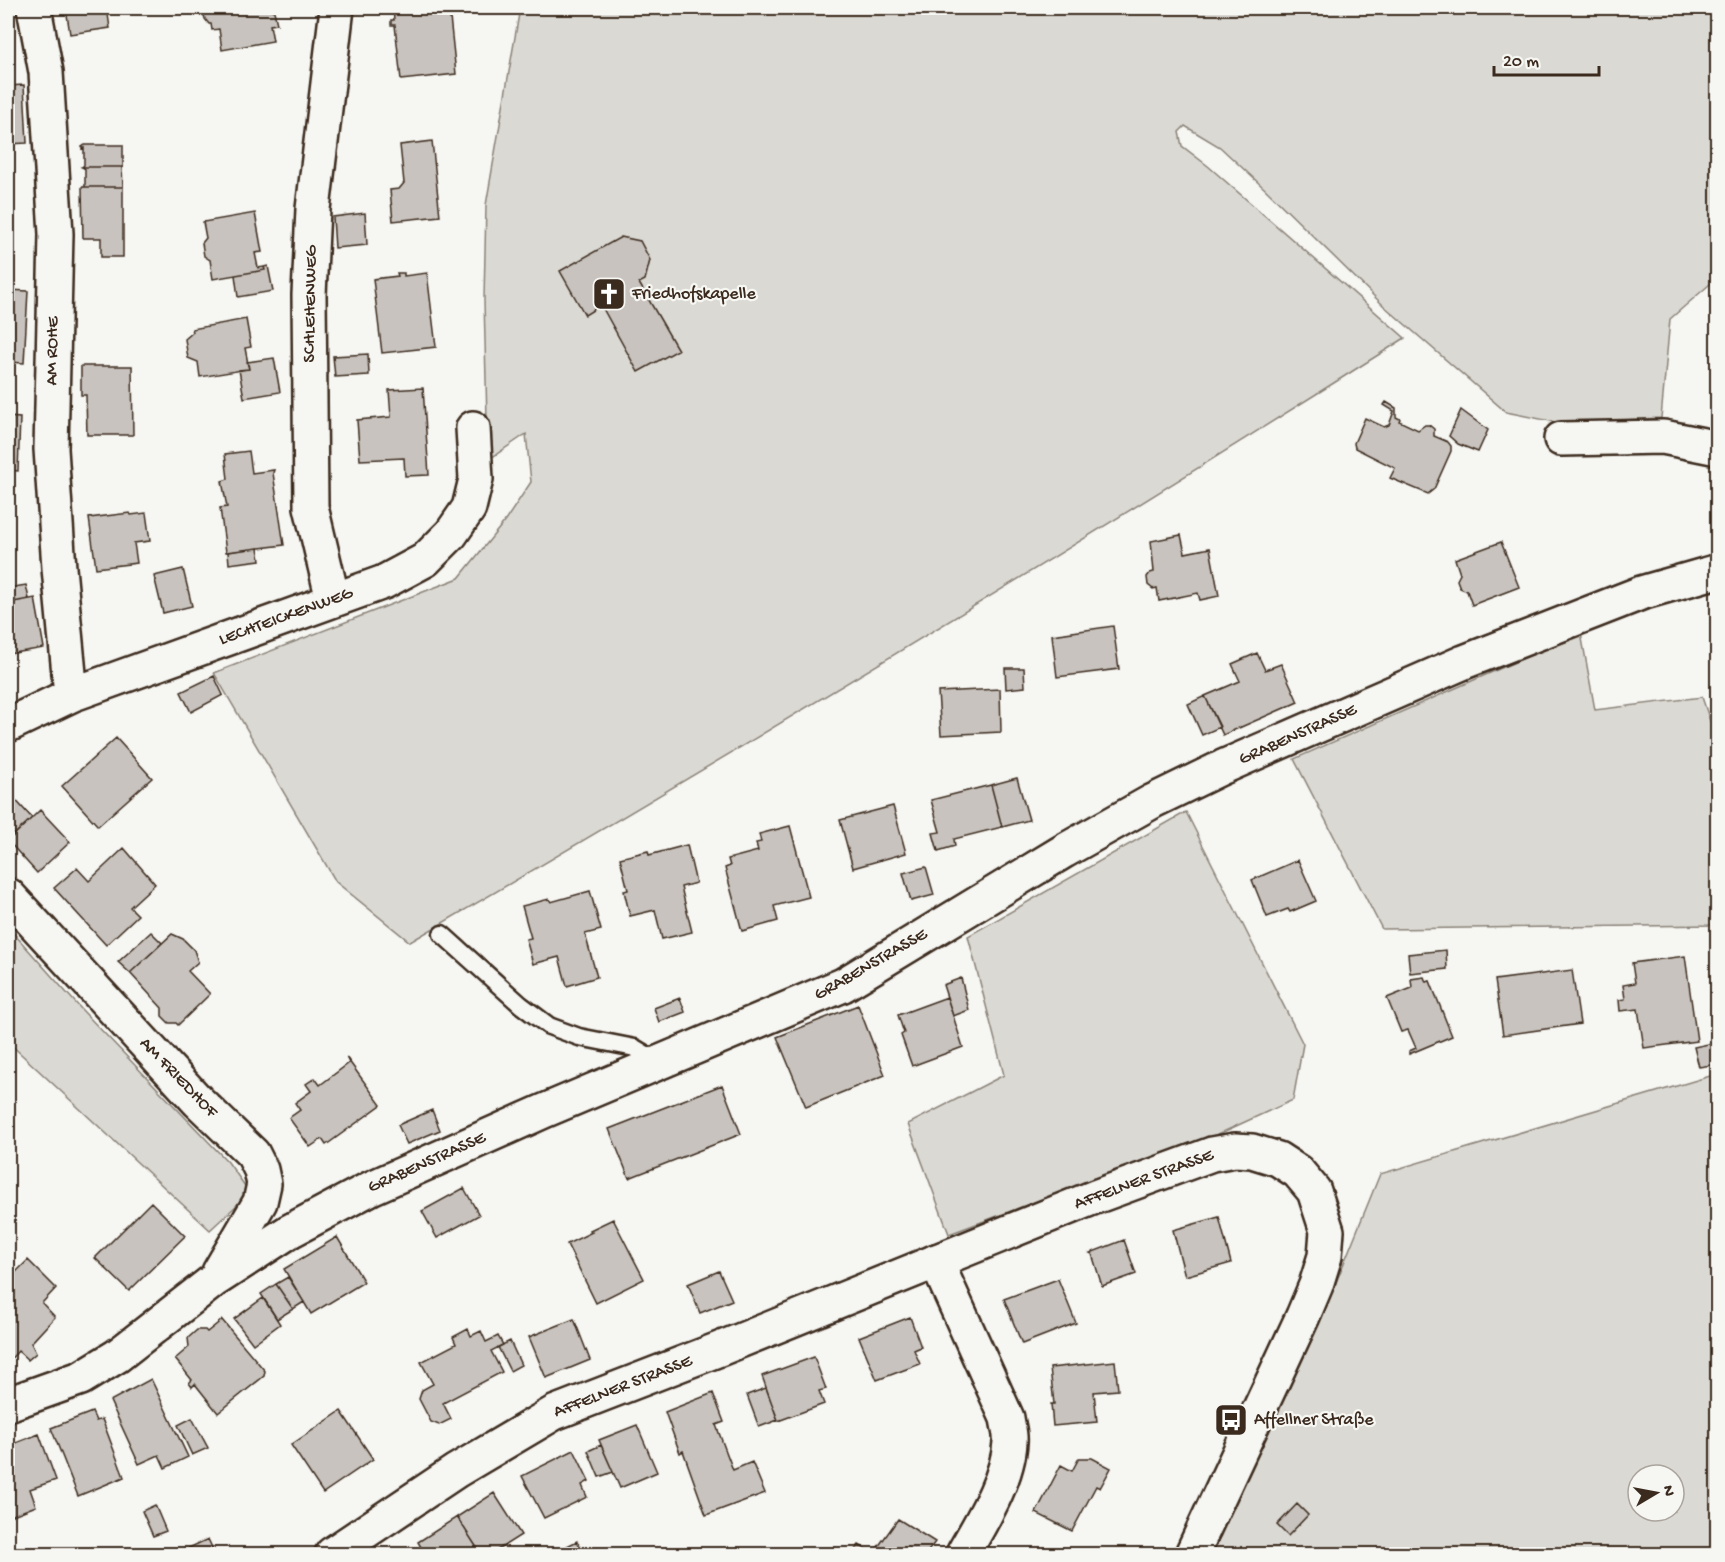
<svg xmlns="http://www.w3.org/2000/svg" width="1725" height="1562" font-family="'Gochi Hand',sans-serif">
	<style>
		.green { fill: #dad9d3; stroke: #8a8278; stroke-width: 1.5; fill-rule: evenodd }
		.building { fill: #c8c3be; stroke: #3b2a1e; stroke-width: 1.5 }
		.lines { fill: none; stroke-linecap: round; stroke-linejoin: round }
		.service-casing { stroke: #3b2a1e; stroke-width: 21 }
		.minor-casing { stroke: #3b2a1e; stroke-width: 38 }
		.secondary-casing { stroke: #3b2a1e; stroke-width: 38 }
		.service { stroke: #f6f6f2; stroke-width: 16 }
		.minor { stroke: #f6f6f2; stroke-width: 33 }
		.secondary { stroke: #f6f6f2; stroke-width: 33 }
		.labels { text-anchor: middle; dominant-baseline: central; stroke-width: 4.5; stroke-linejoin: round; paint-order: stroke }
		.poi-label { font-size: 18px; fill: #3b2a1e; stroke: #f6f6f2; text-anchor: start }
		.street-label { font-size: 18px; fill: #3b2a1e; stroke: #f6f6f2 }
	</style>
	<rect width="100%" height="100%" fill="#f6f6f2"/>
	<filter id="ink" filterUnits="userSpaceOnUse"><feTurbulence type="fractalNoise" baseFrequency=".0167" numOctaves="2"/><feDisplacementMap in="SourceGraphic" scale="12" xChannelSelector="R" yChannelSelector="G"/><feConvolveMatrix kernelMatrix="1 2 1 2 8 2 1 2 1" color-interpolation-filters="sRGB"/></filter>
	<g filter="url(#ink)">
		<!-- green -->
		<path class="green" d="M520,8h1197v270l-47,41 -9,99 -101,5 -54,-11 -122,-106 -120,-118 -44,-41 -35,-21 -6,6 3,14 26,20 197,172c-328,208 -660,409 -995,604l-74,-60 -122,-209 245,-95 46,-57 26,-39 -5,-48 -38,26 -4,-160 2,-95z
			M1581,633l14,77 107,-13 15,45v183l-335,4 -88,-170z
			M1186,812l117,232 -10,56 -70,32 -274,102 -41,-110 96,-49 -36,-139z
			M8,927l74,83 146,152 22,31 -40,37 -202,-188z
			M1717,1074v480h-515l133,-269 45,-111zM1638,1475h36v36h-36z"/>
		<!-- building -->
		<path class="building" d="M66,8h41l3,20 -40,6z
			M202,8h66l6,3 3,13 -7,1 3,16 -51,9 -3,-21 -7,1 -1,-6h-2l-4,-5z
			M393,8h56l7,66 -55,6 -6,-55h-4v-5h3z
			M24,85l3,58 -19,1v-58z
			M432,141l8,75 -47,5 -3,-31 9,-1 5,-6 -4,-38z
			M85,145h38v22h-41l2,-2v-17l-2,1v-2z
			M82,167h40l1,20h-38v-18z
			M82,187h41v70h-22v-19h-18z
			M255,213l7,39 -7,1 3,15 6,-1 1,3 -52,9 -3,-19 -6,-4 -2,-13 4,-5 -3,-16z
			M365,213l2,32 -32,3 -2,-31z
			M621,237l19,4 10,19 -5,20 -6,3 39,67 -40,22 -37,-67 -16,10 -25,-44z
			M268,266l5,25 -35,6 -3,-22 30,-5 -1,-3z
			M397,273h7v3l23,-3 9,74 -54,6 -9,-74 25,-3z
			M8,290l20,1 -4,72 -16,-1z
			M246,319l5,28 -6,1 4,21 -49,8 -2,-15 -10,-4 -3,-19 8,-7 -1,-3z
			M368,354l1,21 -34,2 -2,-21z
			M274,358l6,34 -36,6 -5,-28 10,-1 -2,-7z
			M8,362l4,1 -2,38h-2z
			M81,366h51l1,69h-46l-1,-40h-5z
			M423,388l6,87 -24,1 -1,-18 -44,2 -3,-40 34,-3 -2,-27z
			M1386,402l10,6v9l4,2 -1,2 19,9 7,-5h4l5,4v7l14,6 3,4v5l-17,38 -6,5 -38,-16 5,-10 -40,-20 -1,-5 11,-25 19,9 5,-2 5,-14 -10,-6z
			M1461,410l27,20 -10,22 -20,-8 -9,-8z
			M8,417l12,1 -2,53 -10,-1z
			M249,451l3,22 22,-3 -1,3 11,72 -58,7 -6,-44 7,-1 -5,-26 6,-2 -3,-25z
			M130,513l1,2 15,-2 4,28 -16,2 3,20 -41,5 -7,-50z
			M1181,535l4,18 25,-5 9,48 -19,4 -2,-7 -39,8 -2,-13 -4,1 -5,-4 -1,-8 3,-4 4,-1 -3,-31z
			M1501,542l18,45 -47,18 -5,-14 -7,-3 -3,-8 3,-6 -5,-15z
			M258,548l2,12 -31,4 -1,-12z
			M183,569l9,37 -29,7 -9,-37z
			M26,585l3,14 -21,4v-15z
			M35,598l9,50 -36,6v-51z
			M1113,626l6,43 -62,8 -5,-42z
			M1257,653l8,17 16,-6 17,38 -75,33 -18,-39 35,-15 -8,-17z
			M1005,668h19l1,19 -19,2z
			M214,676l9,19 -32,17 -10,-20z
			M1000,689l1,43 -60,3 -3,-43z
			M1205,696l15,31 -18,8 -14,-31z
			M116,738l36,40 -54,48 -36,-40z
			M1017,778l12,42 -27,7 -11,-42z
			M991,785l11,42 -48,12 1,7 -17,5 -5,-18 7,-1 -9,-32z
			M11,795l21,23 -24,22v-42z
			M893,806l13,47 -53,15 -13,-48z
			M40,810l30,32 -33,31 -29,-32z
			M790,826l19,71 -35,9 4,15 -36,10 -17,-63 5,-2 -2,-7 30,-8 -2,-8 5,-1 -2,-8z
			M687,845l9,38 -15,4 11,45 -30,7 -7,-29 -25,6 -6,-25 4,-1 -8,-32 28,-7 1,4z
			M124,848l31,36 -25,23 8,8 -32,30 -52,-57 23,-20 12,13z
			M1298,860l18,41 -26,11 -2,-3 -21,8 -15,-37z
			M926,867l8,28 -23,6 -8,-28z
			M590,891l11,39 -16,4 12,43 -30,9 -8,-29 -26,7 -7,-25 5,-1 -9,-32 27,-7 2,3z
			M151,932l11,11 -32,30 -12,-11z
			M172,934l11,5 11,11 4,12 -10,9 22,23 -32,31 -2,-2h-7l-7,-7v-8l-32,-35z
			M1446,950l1,19 -37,4 -2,-19z
			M1685,956l12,85 -53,7 -6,-39 -18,2 -1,-11 6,-1 -2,-14 12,-2 -3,-20z
			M1572,970l8,54 -77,11 -8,-55z
			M1424,977l2,5 4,-1 22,55 -43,18v-3l7,-3 -8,-18 -7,2 -14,-34 25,-10 -1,-9z
			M961,978l8,32 -16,6 -10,-31z
			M947,997l16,50 -51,19 -11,-31 3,-2 -6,-18z
			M680,998l5,14 -26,10 -5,-14z
			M858,1005l27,70 -79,32 -29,-70z
			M1718,1042v22l-19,3 -5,-20z
			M346,1057l35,48 -55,40 -4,-6 -12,8 -21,-29 11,-8 -5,-7 16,-12 -5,-7 9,-6 5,7 29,-22z
			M722,1085l19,49 -112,44 -20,-49z
			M432,1110l8,20 -33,14 -9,-19z
			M464,1188l15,27 -42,23 -15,-27z
			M151,1202l34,34 -56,55 -34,-33z
			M1219,1217l12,46 -46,13 -12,-46z
			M613,1219l31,60 -48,24 -29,-59 25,-12 -2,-2z
			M337,1237l27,45 -53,32 -27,-45z
			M1124,1240l12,34 -34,12 -10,-32 -2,-1z
			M28,1260l28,28 -14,15 13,14 -24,26 5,10 -8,7 -10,-9 -10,11v-91l1,-1 4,5z
			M719,1271l13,29 -32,13 -12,-29z
			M288,1277l16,25 -11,7 -17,-25z
			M1058,1279l18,44 -54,21 -18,-45z
			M276,1284l17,25 -16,10 -16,-25z
			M263,1298l17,26 -27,20 -19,-25z
			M910,1317l11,30 -7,3 6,14 -43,16 -18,-43z
			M574,1319l16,41 -44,18 -17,-41z
			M222,1320l43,51 -1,5 -46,37 -23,-29 -3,3 -3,-4 3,-3 -17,-21 14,-12 -1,-9 9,-8h8l2,2z
			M468,1329l3,7 10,-5 5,11 12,-6 5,9 -12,6 11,21 -59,31 8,16 -12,6 -8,-3 -12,-23 3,-9 11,-6 -12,-22 35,-18 -3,-7z
			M510,1341l11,24 -11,6 -12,-24z
			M814,1357l12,32 -7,2 5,13 -46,17 -16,-45z
			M1115,1361l3,29 -24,2 3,30 -44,4 -2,-22h3l-4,-36z
			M151,1379l37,78 -23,11 -6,-13 -20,9 -29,-63z
			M766,1388l12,32 -19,7 -12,-32z
			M713,1393l11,29 -8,3 17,45 19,-8 13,31 -59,22 -23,-64 -3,2 -15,-41z
			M341,1411l32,48 -50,34 -32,-48z
			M92,1412l4,9 6,-2 22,58 -46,19 -27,-68z
			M192,1418l16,30 -16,7 -14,-30z
			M637,1425l20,47 -37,16 -21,-48z
			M39,1434l17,46 -26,9 6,17 -28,11v-71z
			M601,1445l12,27 -14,5 -11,-26z
			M574,1450l15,31 -7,4 5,12 -43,21 -22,-42z
			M1079,1458h13l19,10 -11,20 -4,-2 -24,45 -36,-18 25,-48 11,6z
			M494,1493l27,42 -30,19h-10l-24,-37z
			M1297,1504l11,11 -20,21 -11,-11z
			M155,1505l11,26 -13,5 -11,-25z
			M457,1517l24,37h-56l-7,-12z
			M898,1519l37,23 -9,12h-53z
			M208,1539l7,15h-34l-1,-2z
			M577,1541l7,13h-23l-2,-4z
			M859,1545l14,9h-21z"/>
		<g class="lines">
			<defs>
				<path id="service" d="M442,934l79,71 28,21 30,11 56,11 25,15"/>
				<path id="minor" d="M34,8l12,64 10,162 -5,215 8,119 12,127
					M1561,439l102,-2 55,11
					M333,600l-22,-93 -2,-212 4,-86 24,-201
					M8,725l63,-30 313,-113 41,-22 26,-26 18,-26 7,-29 -3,-51
					M8,895l190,206 55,53 8,16 3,14 -4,18 -41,70
					M936,1261l71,157c1,8 4,16 3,24 -2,38 -29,80 -47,112
					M8,1404l73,-26 36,-22 96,-75 77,-50 81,-43 173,-77 299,-126 221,-134 89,-50 70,-34 241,-105 177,-69 77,-22"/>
				<path id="secondary" d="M332,1554l124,-83 98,-58 168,-65 373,-151 117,-43 23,-4 17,1 26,8 20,13 16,19 13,40 -2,25 -9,29 -13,31 -111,238"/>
			</defs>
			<!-- service casing -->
			<use href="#service" class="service-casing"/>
			<!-- minor casing -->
			<use href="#minor" class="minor-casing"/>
			<!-- secondary casing -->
			<use href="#secondary" class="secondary-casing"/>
			<!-- service -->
			<use href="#service" class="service"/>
			<!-- minor -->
			<use href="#minor" class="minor"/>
			<!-- secondary -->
			<use href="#secondary" class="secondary"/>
		</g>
	</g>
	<!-- icons -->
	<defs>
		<symbol id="church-square" viewBox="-11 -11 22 22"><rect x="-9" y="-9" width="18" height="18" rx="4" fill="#3b2a1e" stroke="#f6f6f2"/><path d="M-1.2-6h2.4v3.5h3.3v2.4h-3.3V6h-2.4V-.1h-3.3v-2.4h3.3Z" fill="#fff"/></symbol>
		<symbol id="bus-square" viewBox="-11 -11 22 22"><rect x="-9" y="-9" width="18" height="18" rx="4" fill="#3b2a1e" stroke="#f6f6f2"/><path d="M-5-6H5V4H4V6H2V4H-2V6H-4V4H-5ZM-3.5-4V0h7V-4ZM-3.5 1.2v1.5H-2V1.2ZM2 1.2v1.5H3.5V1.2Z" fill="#fff"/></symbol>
	</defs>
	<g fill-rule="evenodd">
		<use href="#church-square" x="590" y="275" width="38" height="38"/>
		<use href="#bus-square" x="1212" y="1401" width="38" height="38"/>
	</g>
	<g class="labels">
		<!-- poi labels -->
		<g class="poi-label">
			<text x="632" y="294">Friedhofskapelle</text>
			<text x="1254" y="1420">Affellner Straße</text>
		</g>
		<!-- street labels -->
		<g class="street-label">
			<text transform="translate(311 304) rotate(-89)">SCHLEHENWEG</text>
			<text transform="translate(53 351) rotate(-89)">AM ROHE</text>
			<text transform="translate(286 617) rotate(-20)">LECHTEICKENWEG</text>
			<text transform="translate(1298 735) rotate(-24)">GRABENSTRASSE</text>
			<text transform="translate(871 965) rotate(-30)">GRABENSTRASSE</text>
			<text transform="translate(178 1078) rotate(46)">AM FRIEDHOF</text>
			<text transform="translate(427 1163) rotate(-24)">GRABENSTRASSE</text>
			<text transform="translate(1144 1180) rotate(-20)">AFFELNER STRASSE</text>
			<text transform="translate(623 1387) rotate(-21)">AFFELNER STRASSE</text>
		</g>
	</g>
	<!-- margin -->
	<rect width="1725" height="1562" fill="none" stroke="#f6f6f2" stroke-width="30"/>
	<rect x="15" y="15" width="1695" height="1532" fill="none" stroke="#3b2a1e" stroke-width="2" filter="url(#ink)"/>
	<!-- north arrow -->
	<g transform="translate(1656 1493) rotate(80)"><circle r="28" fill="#f6f6f2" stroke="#aba49d" stroke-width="1.5"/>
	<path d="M0-4.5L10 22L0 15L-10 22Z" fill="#3b2a1e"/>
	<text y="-9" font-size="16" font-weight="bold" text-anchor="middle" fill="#3b2a1e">N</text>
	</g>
	<!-- scale -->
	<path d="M1494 66v9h105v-9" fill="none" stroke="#3b2a1e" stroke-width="3"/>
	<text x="1503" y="66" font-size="18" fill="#3b2a1e" stroke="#f6f6f2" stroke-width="4.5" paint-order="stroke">20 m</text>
</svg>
